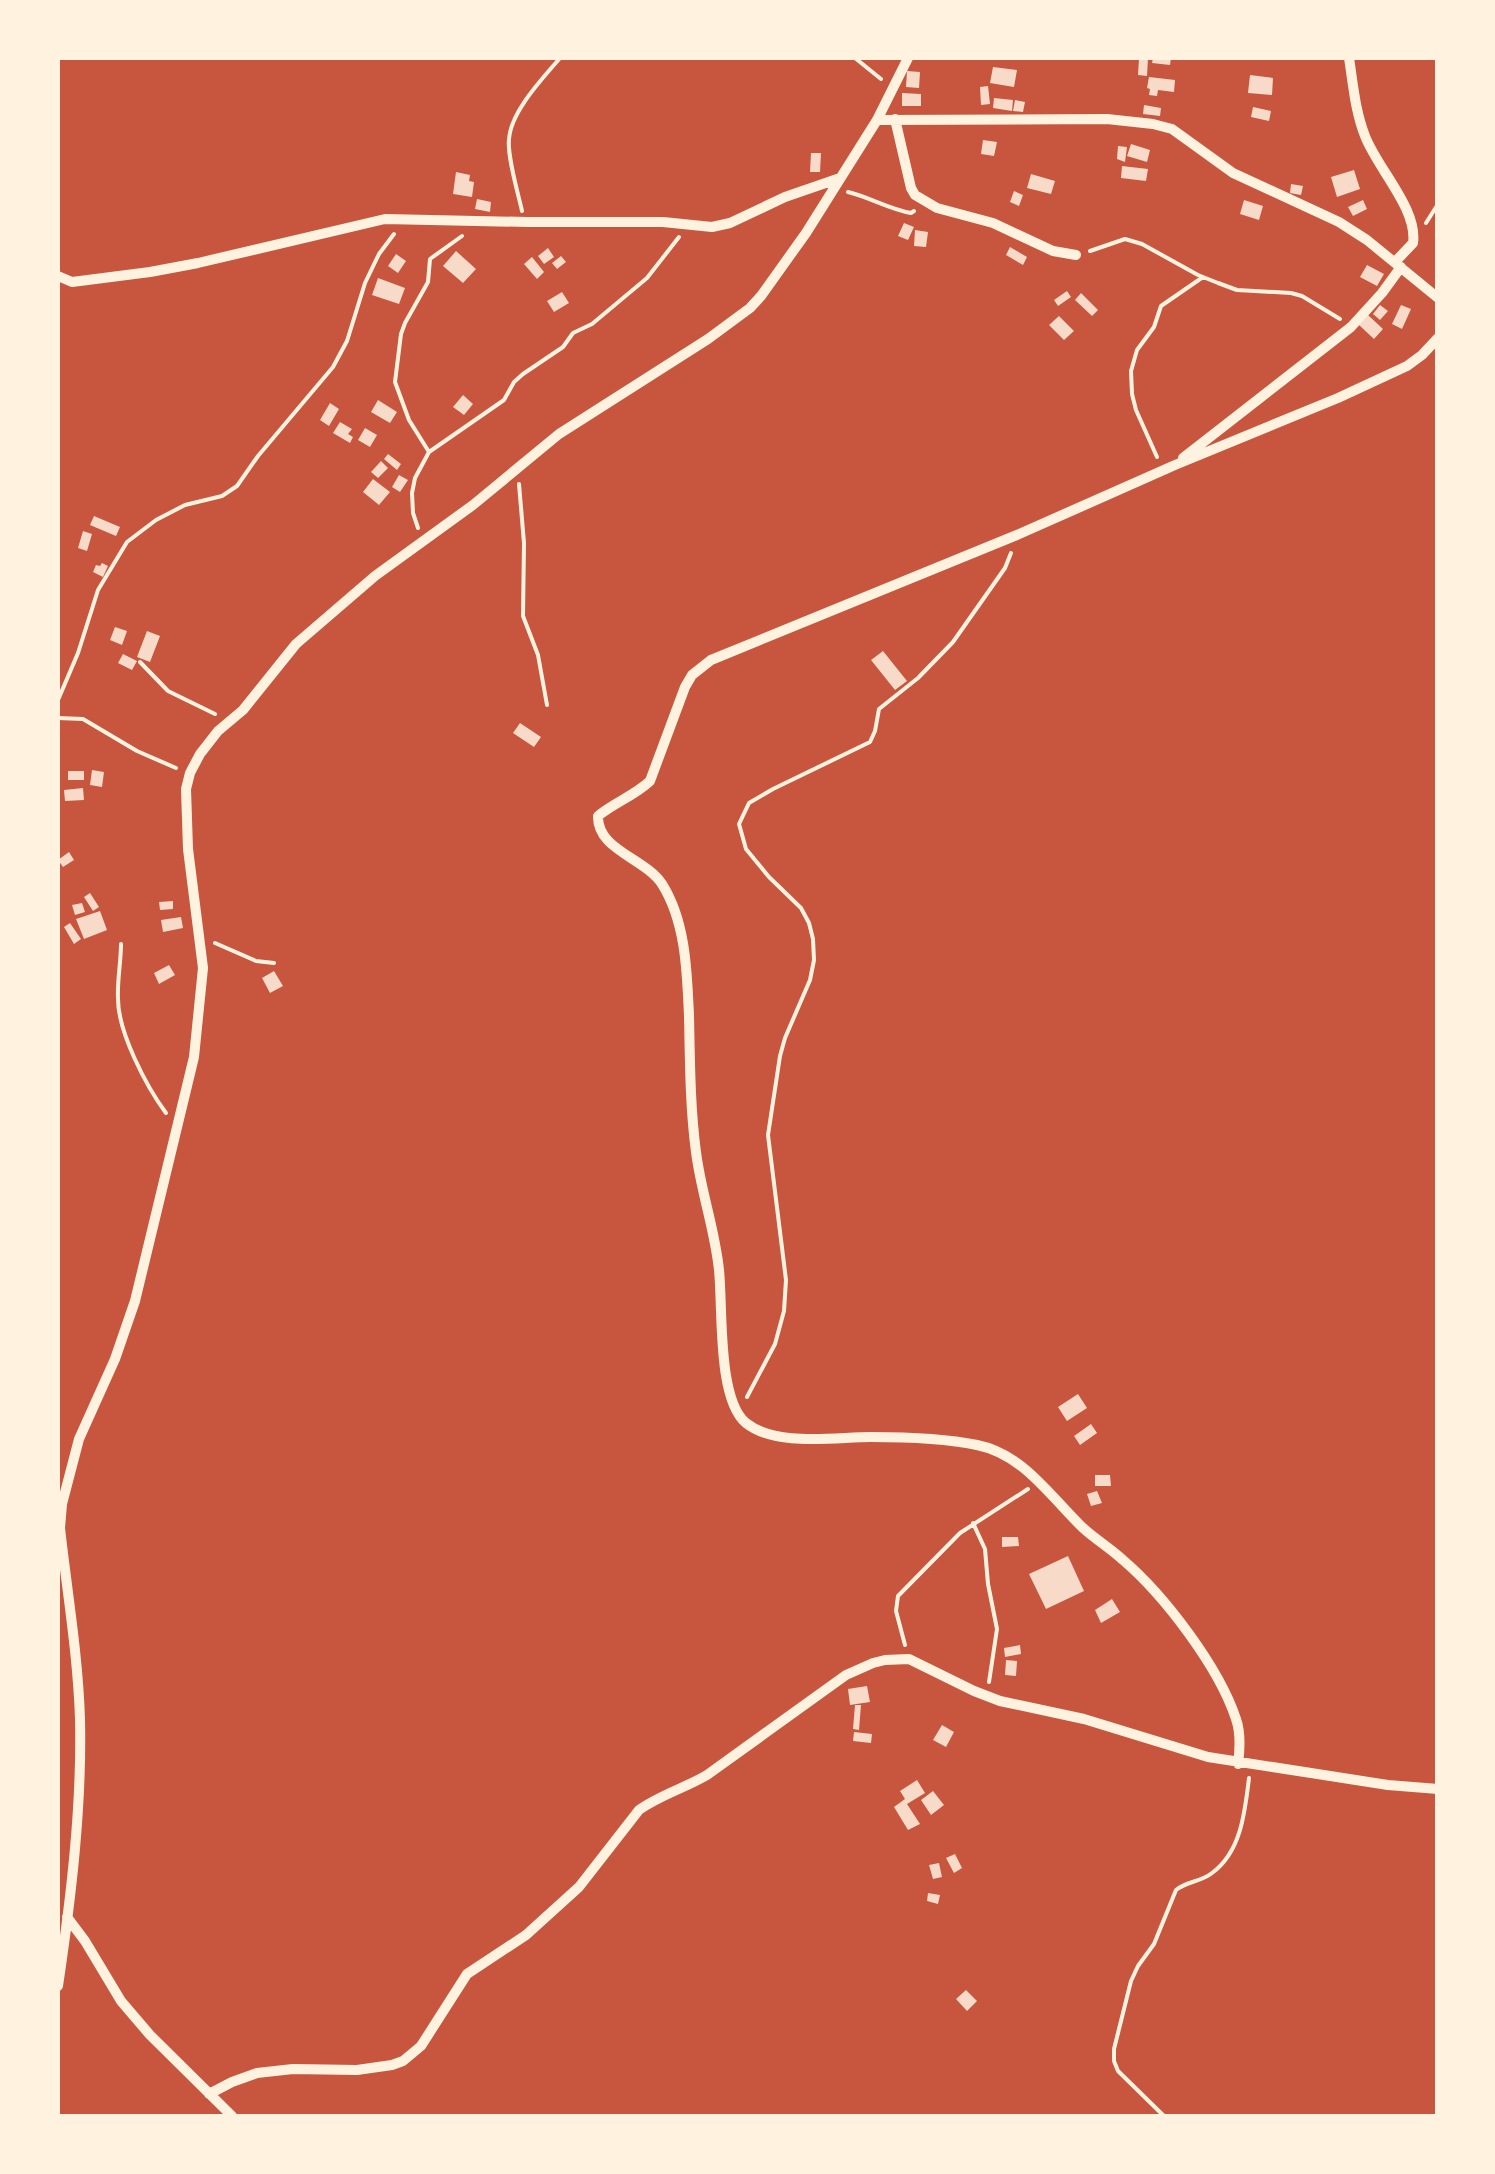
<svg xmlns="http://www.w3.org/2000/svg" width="1495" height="2174" font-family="Figtree,sans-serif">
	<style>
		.building { fill: #f7dbc8 }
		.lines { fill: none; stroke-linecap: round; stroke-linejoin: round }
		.path { stroke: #fff3e0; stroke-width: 4 }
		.minor { stroke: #fff3e0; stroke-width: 10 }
	</style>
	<rect width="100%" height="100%" fill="#c8553d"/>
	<!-- building -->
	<path class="building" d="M1139,58h9l-1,18 -9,-1z
		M1153,58h18l-1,7 -18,-2z
		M993,67l24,3 -3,17 -24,-4z
		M907,71l13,1 -1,16 -13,-1z
		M1250,75l23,3 -1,17 -24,-2z
		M1149,77l26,3 -1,12 -16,-2 -1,6 -8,-1 1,-6 -3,-1z
		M988,86l2,18 -9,1 -1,-18z
		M902,93l19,1v12h-19z
		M994,98l19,2 -1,11 -19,-3z
		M1015,100l10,2 -2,10 -10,-1z
		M1144,105l17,3 -1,8 -17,-2z
		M1253,107l18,4 -2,10 -18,-4z
		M983,140l14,2 -3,14 -13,-2z
		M1131,144l19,6 -3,12 -20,-6z
		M1118,146l9,1 -2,15 -8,-3z
		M811,153h10l-1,19h-10z
		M1122,166l26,3 -2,12 -25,-3z
		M1354,170l6,19 -23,8 -6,-20z
		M456,172l14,3 -1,6 5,1 -2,15 -19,-3z
		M1031,174l24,7 -4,13 -24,-6z
		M1291,184l12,2 -2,9 -11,-2z
		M1014,191l9,4 -4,11 -9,-4z
		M477,199l14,3 -1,10 -15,-3z
		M1244,200l19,6 -4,14 -19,-6z
		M1363,200l4,9 -14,7 -5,-9z
		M904,223l10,4 -6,13 -10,-4z
		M915,230l13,2 -2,15 -12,-1z
		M1010,247l17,10 -4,8 -17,-10z
		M548,248l6,9 -10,7 -6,-8z
		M456,251l20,18 -13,14 -20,-17z
		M396,254l10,7 -8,12 -10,-7z
		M561,256l5,6 -9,7 -5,-6z
		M532,257l12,15 -7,7 -13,-15z
		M1367,265l17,9 -7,12 -17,-9z
		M378,278l27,10 -6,16 -27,-9z
		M1067,291l4,6 -13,9 -4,-6z
		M562,292l7,11 -15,9 -7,-11z
		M1081,293l17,17 -6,6 -17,-16z
		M1380,305l8,6 -8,9 -7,-6z
		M1401,305l10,4 -9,20 -10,-5z
		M1368,315l15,14 -9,10 -15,-14z
		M1059,316l15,15 -10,9 -15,-15z
		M463,395l10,9 -9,11 -11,-8z
		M378,400l19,12 -7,11 -19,-11z
		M330,403l9,6 -10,17 -9,-6z
		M340,422l12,7 -4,5 5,3 -3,6 -17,-10z
		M365,428l12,7 -7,12 -12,-7z
		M388,454l13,10 -4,6 -13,-11z
		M381,461l7,7 -10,10 -7,-6z
		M399,475l9,5 -8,12 -8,-5z
		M373,479l17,13 -11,13 -16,-13z
		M94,516l26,11 -4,9 -26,-11z
		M83,531l9,3 -5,17 -9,-3z
		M102,563l6,3 -5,11 -10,-5 3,-7 4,1z
		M115,627l12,4 -5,14 -12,-5z
		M147,631l13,5 -10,26 -13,-5z
		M883,651l24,30 -12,9 -24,-30z
		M123,654l14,7 -5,9 -14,-7z
		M520,723l21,14 -7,10 -21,-14z
		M92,770l12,2 -2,15 -12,-2z
		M68,771h16v9h-16z
		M83,788l1,12 -19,1 -1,-11z
		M69,852l5,8 -11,7 -5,-7z
		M90,893l9,14 -6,4 -9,-14z
		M173,901v8l-13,1 -1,-8z
		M82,903l3,9 -10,3 -3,-10z
		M100,911l7,19 -23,9 -8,-20z
		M181,917l2,11 -20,4 -2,-12z
		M70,923l11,16 -7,5 -10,-17z
		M169,965l6,10 -16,9 -5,-11z
		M274,971l9,15 -13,7 -8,-15z
		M1078,1394l9,14 -20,13 -9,-14z
		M1091,1424l6,9 -17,12 -6,-9z
		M1095,1475h15l1,11h-16z
		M1097,1491l5,12 -11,3 -4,-12z
		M1002,1537h16l1,9 -17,1z
		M1068,1556l16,35 -38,18 -17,-35z
		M1112,1599l8,13 -19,11 -6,-13z
		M1020,1645l1,9 -16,3 -1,-9z
		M1006,1660l11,1 -1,15 -11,-1z
		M867,1686l3,16 -20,3 -2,-16z
		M855,1705h6l-2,25 -6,-1z
		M942,1725l12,7 -8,15 -13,-7z
		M854,1732l18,2 -1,9 -18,-2z
		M917,1780l8,13 -18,11 13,20 -12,6 -14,-23 11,-8 -5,-8z
		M933,1791l11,14 -13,10 -10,-15z
		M955,1854l7,14 -8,5 -8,-15z
		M939,1863l3,14 -9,2 -4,-14z
		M928,1893l12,2 -2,9 -11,-3z
		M966,1990l11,11 -10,10 -11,-12z"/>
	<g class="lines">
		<!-- path -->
		<path class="path" d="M855,58l26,21
			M848,192c21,5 41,17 63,21l3,-2
			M522,211c-4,-18 -15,-55 -13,-72 2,-28 34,-61 51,-81
			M1426,223l12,-19
			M1090,251l35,-12 17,5 56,31 20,8 19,7 54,3 11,3 38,23
			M429,452l-20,-32 -14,-38 6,-48 4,-11 23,-41 2,-23 32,-23
			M1157,457l-21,-47 -4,-16 -1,-23 6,-21 17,-23 7,-21 42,-29
			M519,484l5,59 -1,73 15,39 9,50
			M418,528l-5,-15 -1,-20 3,-15 14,-26 75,-52 10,-18 9,-8 40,-27 10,-14 19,-9 55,-46 32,-41
			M140,662l28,29 47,23
			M58,700l20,-47 20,-63 29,-48 29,-22 29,-15 37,-9 15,-10 21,-30 75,-89 14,-26 18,-58 14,-29 15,-20
			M58,718l25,1 54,32 39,17
			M215,943l41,18 18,2
			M121,944c0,18 -4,37 -3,55 0,33 28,87 48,114
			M747,1397l28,-53 9,-33 2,-31 -18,-145 12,-79 5,-18 25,-58 4,-20 -1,-21 -4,-16 -8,-15 -32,-31 -23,-28 -7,-25 10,-21 24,-14 97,-47 5,-11 4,-22 39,-31 35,-36 52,-74 6,-15
			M973,1523l12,26 3,35 9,45 -8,53
			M905,1645l-9,-34 2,-15 62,-63 68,-44
			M1164,2116l-46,-45 -4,-10v-12l17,-68 7,-15 16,-22 22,-54c11,-9 25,-8 36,-17 29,-21 33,-61 37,-95"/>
		<!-- minor -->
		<path class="minor" d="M1349,58c4,25 6,53 16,78 12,32 53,73 48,107l-18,19
			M895,119l16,69 4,7 22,13 56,15 60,28 23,4
			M877,120l230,-1 46,5 19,5 61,44 106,49 28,18 71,58
			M58,276l14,6 78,-10 48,-9 187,-44 142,3h136l49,5 18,-4 55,-26 55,-19
			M1183,458l168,-131 31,-34 19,-26
			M1238,1764c2,-15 3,-31 -2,-45 -17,-52 -72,-124 -113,-159 -13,-12 -28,-21 -41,-33 -32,-31 -59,-73 -105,-82 -34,-7 -72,-8 -106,-8 -36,0 -95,10 -125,-14 -29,-24 -23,-115 -27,-153 -4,-40 -18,-78 -23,-118 -6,-45 -6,-91 -7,-136 -2,-44 -3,-94 -27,-132 -17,-26 -65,-34 -64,-68 17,-14 36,-20 52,-35l35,-94 7,-12 19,-15 306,-125 158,-70 163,-67 69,-32 15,-11 16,-17
			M67,1917l18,24 36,60 29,34 82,81
			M58,1986c13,-88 24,-179 22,-267 -2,-64 -13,-128 -20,-191l2,-24 17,-65 36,-80 20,-58 59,-244 9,-89 -15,-119 -2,-60 4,-16 10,-19 18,-23 25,-21 53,-66 79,-68 98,-71 86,-71 149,-95 42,-31 11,-12 45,-63 71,-113 31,-62
			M209,2094l23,-12 25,-9 36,-4 64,1 35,-5 11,-4 18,-15 46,-72 59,-39 53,-48 60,-77c21,-15 46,-22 68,-35l139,-100 27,-12 12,-3 24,-1 65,32 26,10 84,18 124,38 180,28 50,4"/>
	</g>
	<!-- border -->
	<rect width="1495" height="2174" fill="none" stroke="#fff3e0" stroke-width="120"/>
</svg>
